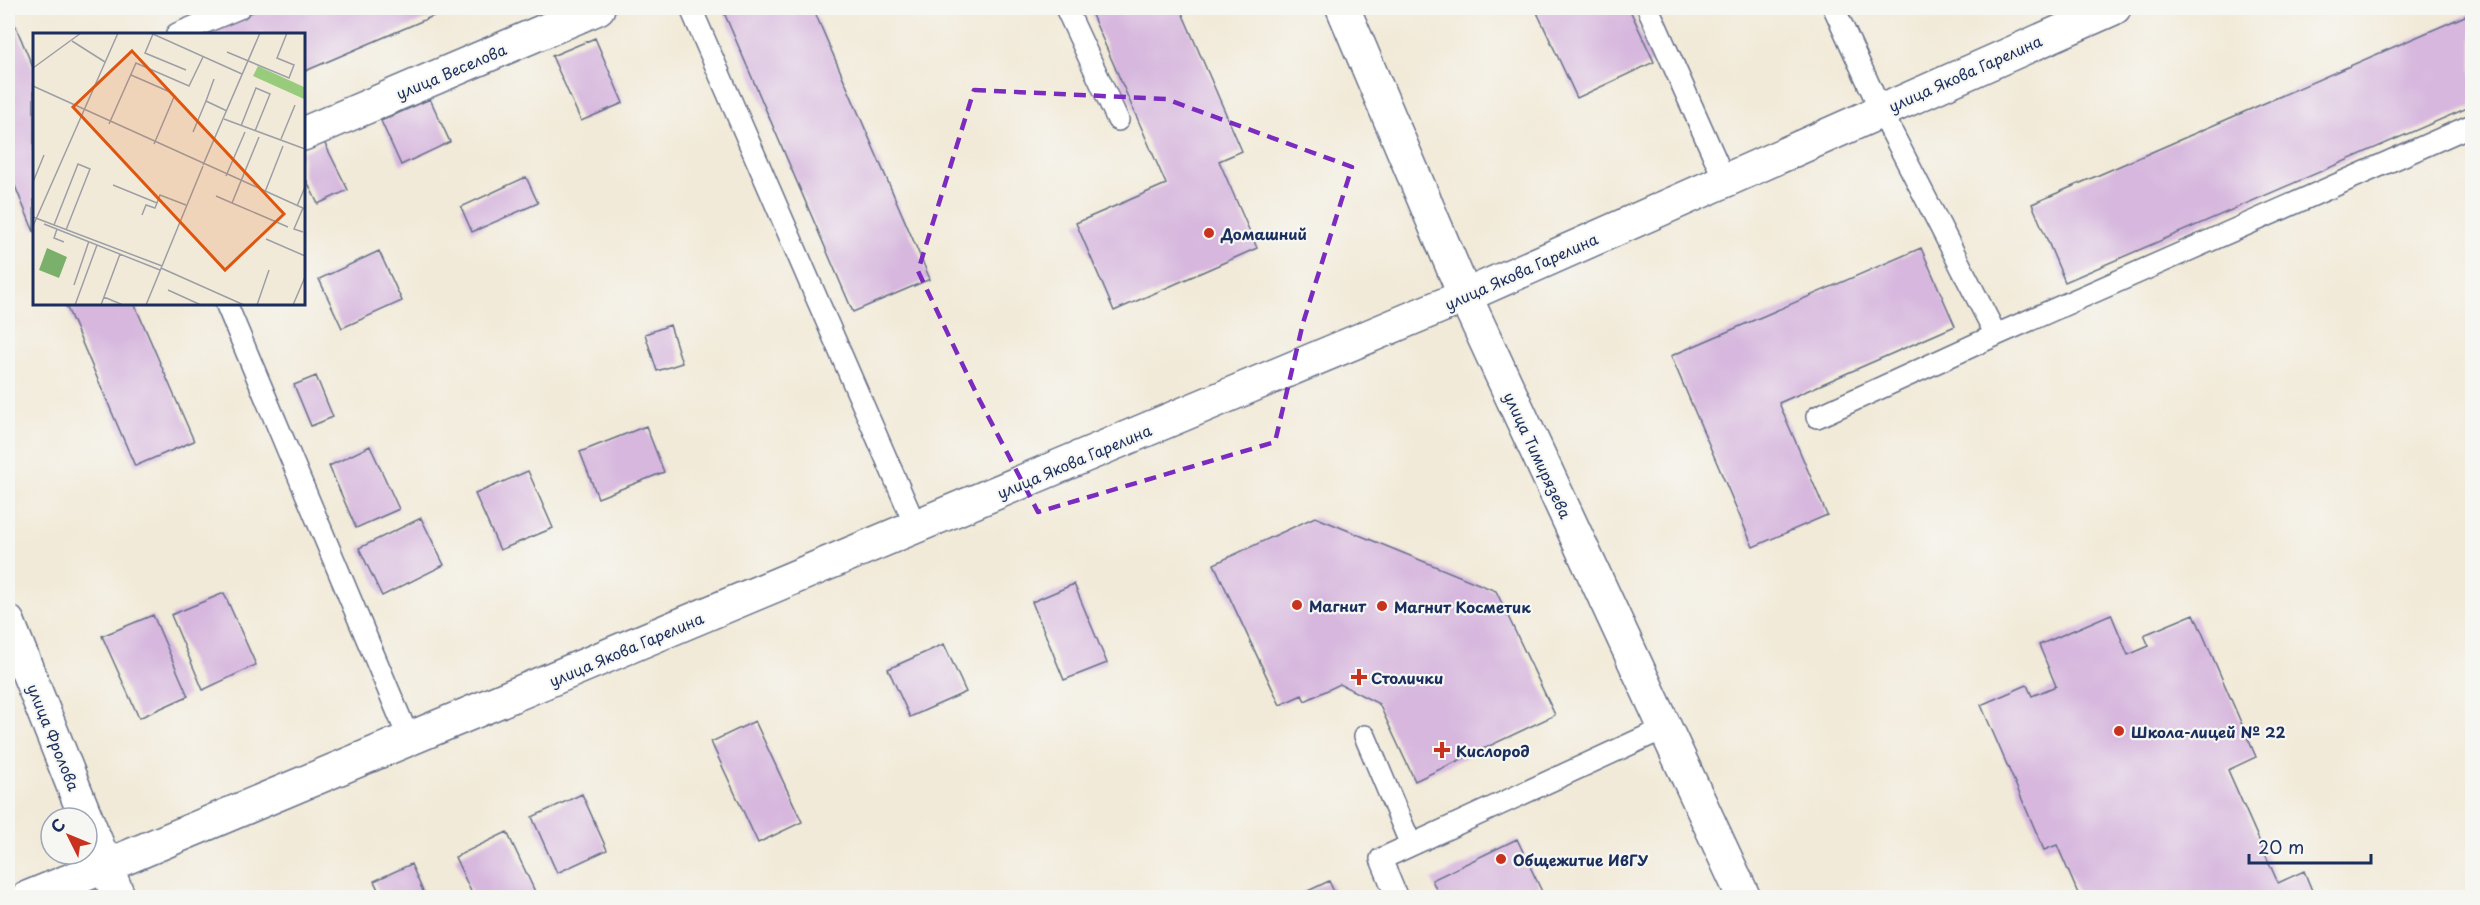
<svg xmlns="http://www.w3.org/2000/svg" width="2480" height="905" font-family="'Playpen Sans',sans-serif">
	<style>
		.building { fill: #d7b7de }
		.lines { fill: none; stroke-linecap: round; stroke-linejoin: round }
		.lane-casing { stroke: #667089; stroke-width: 24 }
		.street-casing { stroke: #667089; stroke-width: 36 }
		.secondary-casing { stroke: #667089; stroke-width: 36 }
		.lane { stroke: #fff; stroke-width: 21 }
		.street { stroke: #fff; stroke-width: 33 }
		.secondary { stroke: #fff; stroke-width: 33 }
		.marked { fill: none; stroke: #7b2cbf; stroke-width: 4.5; stroke-dasharray: 12 8; stroke-linejoin: round }
		.poi-dot { fill: #c8321e; stroke: #f6f6f2; stroke-width: 2 }
		.labels { text-anchor: middle; dominant-baseline: central; stroke-width: 4.5; stroke-linejoin: round; paint-order: stroke }
		.street-label { font-size: 15px; fill: #1b2f5e; stroke: #f6f6f2 }
		.poi-label { font-size: 15px; font-weight: bold; fill: #1b2f5e; stroke: #f6f6f2; text-anchor: start }
		.inset-road { fill: none; stroke: #9c9fa7; stroke-width: 1.5 }
		.view { fill: #de5710; fill-opacity: 0.15; stroke: #de5710; stroke-width: 3 }
		.inset-edge { fill: none; stroke: #1b2f5e; stroke-width: 3 }
	</style>
	<rect width="100%" height="100%" fill="#f6f6f2"/>
	<filter id="ink" filterUnits="userSpaceOnUse"><feTurbulence type="fractalNoise" baseFrequency=".0167" numOctaves="2"/><feDisplacementMap in="SourceGraphic" scale="12" xChannelSelector="R" yChannelSelector="G"/><feConvolveMatrix kernelMatrix="1 2 1 2 8 2 1 2 1" color-interpolation-filters="sRGB"/></filter>
	<filter id="wash" filterUnits="userSpaceOnUse"><feTurbulence type="fractalNoise" baseFrequency=".008" numOctaves="4" result="noise"/><feDisplacementMap in="SourceGraphic" scale="24" xChannelSelector="R" yChannelSelector="G"/><feGaussianBlur stdDeviation="1.35" result="paint"/><feColorMatrix in="noise" values="0 0 0 0 0 0 0 0 0 0 0 0 0 0 0 0 0 1.4 0 .05"/><feComposite in="paint" operator="in"/></filter>
	<g filter="url(#wash)">
		<rect width="100%" height="100%" fill="#f2ead8"/>
		<g id="blocks">
			<!-- building -->
			<path class="building" d="M8,8l26,62v162l-26,-63z
				M262,8h190l-149,64v-38h-104z
				M722,8h91l117,271 -77,33z
				M1089,8h91l62,143 -23,10 38,87 -143,63 -38,-88 90,-39z
				M1535,8h94l25,54 -77,36z
				M2472,13v93l-407,176 -33,-78z
				M595,38l28,65 -42,18 -29,-65z
				M430,99l20,43 -49,23 -20,-44z
				M324,142l24,48 -30,14 -15,-31v-21z
				M526,177l12,26 -66,29 -11,-25z
				M1921,248l34,78 -176,77 48,112 -74,32 -82,-191z
				M379,251l23,50 -60,27 -23,-49z
				M65,303h69l60,138 -59,25z
				M670,325l12,38 -25,8 -12,-37z
				M316,376l17,41 -22,9 -17,-41z
				M646,426l18,46 -66,26 -18,-46z
				M370,446l29,63 -43,19 -27,-62z
				M528,471l25,57 -53,22 -25,-56z
				M1315,517l181,74 59,124 -140,66 -36,-77 -39,-20 -35,17 -3,-6 -22,10 -66,-141z
				M421,518l23,47 -62,31 -23,-48z
				M1074,584l33,79 -43,17 -32,-78z
				M224,593l32,72 -53,25 -32,-75z
				M2111,614l17,41 21,-9 -5,-11 50,-21 62,143 -28,13 50,113 26,-12 11,27h-235l-23,-53 -13,5 -63,-145 46,-20 5,11 24,-10 -17,-41z
				M153,615l35,81 -49,22 -37,-82z
				M944,644l22,48 -56,25 -22,-48z
				M755,721l47,101 -44,21 -47,-101z
				M582,794l25,56 -50,23 -25,-56z
				M507,832l31,66h-64l-19,-41z
				M1517,839l28,59h-105l-8,-18z
				M411,864l15,34h-44l-8,-17z
				M1329,881l8,17h-44z"/>
		</g>
	</g>
	<g filter="url(#ink)">
		<use href="#blocks" fill-opacity="0" stroke="#667089" stroke-width="1.5"/>
		<g class="lines">
			<defs>
				<path id="lane" d="M1066,8l52,112
					M1648,8l77,173
					M692,11l224,516
					M177,34l62,-26
					M226,303l183,436
					M1996,335l476,-210
					M1817,417l179,-82 -115,-224 -47,-103
					M1365,736l46,109
					M1397,898l-16,-39 284,-131"/>
				<path id="street" d="M1343,8l122,288
					M303,134l295,-126
					M8,622l78,196
					M87,820l32,78"/>
				<path id="secondary" d="M1465,296l279,602
					M27,898l79,-32 1359,-570 649,-288"/>
			</defs>
			<!-- lane casing -->
			<use href="#lane" class="lane-casing"/>
			<!-- street casing -->
			<use href="#street" class="street-casing"/>
			<!-- secondary casing -->
			<use href="#secondary" class="secondary-casing"/>
			<!-- lane -->
			<use href="#lane" class="lane"/>
			<!-- street -->
			<use href="#street" class="street"/>
			<!-- secondary -->
			<use href="#secondary" class="secondary"/>
		</g>
	</g>
	<!-- marked area -->
	<path class="marked" d="M974,90l192,9 186,68 -49,156 -28,119 -237,70 -60,-115 -60,-126z"/>
	<!-- markers -->
	<g class="poi-dot">
		<circle cx="1209" cy="233" r="6"/>
		<circle cx="1297" cy="605" r="6"/>
		<circle cx="1382" cy="606" r="6"/>
		<path d="M1356 668h6v6h6v6h-6v6h-6v-6h-6v-6h6z"/>
		<circle cx="2119" cy="731" r="6"/>
		<path d="M1439 741h6v6h6v6h-6v6h-6v-6h-6v-6h6z"/>
		<circle cx="1501" cy="859" r="6"/>
	</g>
	<g class="labels">
		<!-- street labels -->
		<g class="street-label">
			<text transform="translate(451 71) rotate(-23)">улица Веселова</text>
			<text transform="translate(1965 73) rotate(-24)">улица Якова Гарелина</text>
			<text transform="translate(1521 271) rotate(-24)">улица Якова Гарелина</text>
			<text transform="translate(1538 455) rotate(65)">улица Тимирязева</text>
			<text transform="translate(1074 461) rotate(-23)">улица Якова Гарелина</text>
			<text transform="translate(626 649) rotate(-23)">улица Якова Гарелина</text>
			<text transform="translate(54 737) rotate(68)">улица Фролова</text>
		</g>
		<!-- poi labels -->
		<g class="poi-label">
			<text x="1221" y="233">Домашний</text>
			<text x="1309" y="605">Магнит</text>
			<text x="1394" y="606">Магнит Косметик</text>
			<text x="1371" y="677">Столички</text>
			<text x="2131" y="731">Школа-лицей № 22</text>
			<text x="1456" y="750">Кислород</text>
			<text x="1513" y="859">Общежитие ИвГУ</text>
		</g>
	</g>
	<!-- overview -->
	<g transform="translate(33 33)">
		<rect width="272" height="272" fill="#f2ead8"/>
		<path d="M225,33l46,21v12l-51,-23z" fill="#98cc7c"/>
		<path d="M14,215l20,9 -8,21 -20,-8z" fill="#7ab06c"/>
		<path class="inset-road" d="M39,8l33,21M194,19l62,26 5,-13 -17,-7 10,-25M0,35l48,-35M153,37l-41,-17 8,-19 89,40M98,42l39,17M181,46l-8,22 21,10M0,53l272,123M191,86l81,30M76,91l27,-61 53,23 14,-29M208,93l15,-38 14,6 -15,37M160,99l13,-31M248,106l14,-34M121,111l20,-47M170,132l57,-132M193,143l19,-44M0,149l11,-27M80,152l44,18 3,-8 26,10M232,159l18,-46M183,163l16,7 27,-66M199,170l56,24M264,173l8,-19M109,182l4,-10 9,3 2,-5M0,184l129,49M11,191l116,46M21,192l24,-61 12,5 -24,61M0,193l85,-193M24,196l-3,9 10,4M270,199l-9,-3 9,-21M233,206l39,17M128,235l83,37M41,252l15,-44M135,257l33,15M71,264l19,8M42,272l22,-60M68,272l19,-51M113,272l57,-139M224,272l12,-35M260,272l12,-28"/>
		<path class="view" d="M99,18l152,163 -59,56 -152,-163z"/>
		<rect width="272" height="272" class="inset-edge"/>
	</g>
	<!-- margin -->
	<rect width="2480" height="905" fill="none" stroke="#f6f6f2" stroke-width="30"/>
	<!-- north arrow -->
	<g transform="translate(69 836) rotate(313)"><circle r="28" fill="#f6f6f2" stroke="#9ea6b7" stroke-width="1.5"/>
	<path d="M0-4.5L10 22L0 15L-10 22Z" fill="#c8321e"/>
	<text y="-9" font-size="16" font-weight="bold" text-anchor="middle" fill="#1b2f5e">С</text>
	</g>
	<!-- scale -->
	<path d="M2249 854v9h122v-9" fill="none" stroke="#1b2f5e" stroke-width="3"/>
	<text x="2258" y="854" font-size="18" fill="#1b2f5e" stroke="#f6f6f2" stroke-width="4.5" paint-order="stroke">20 m</text>
</svg>
